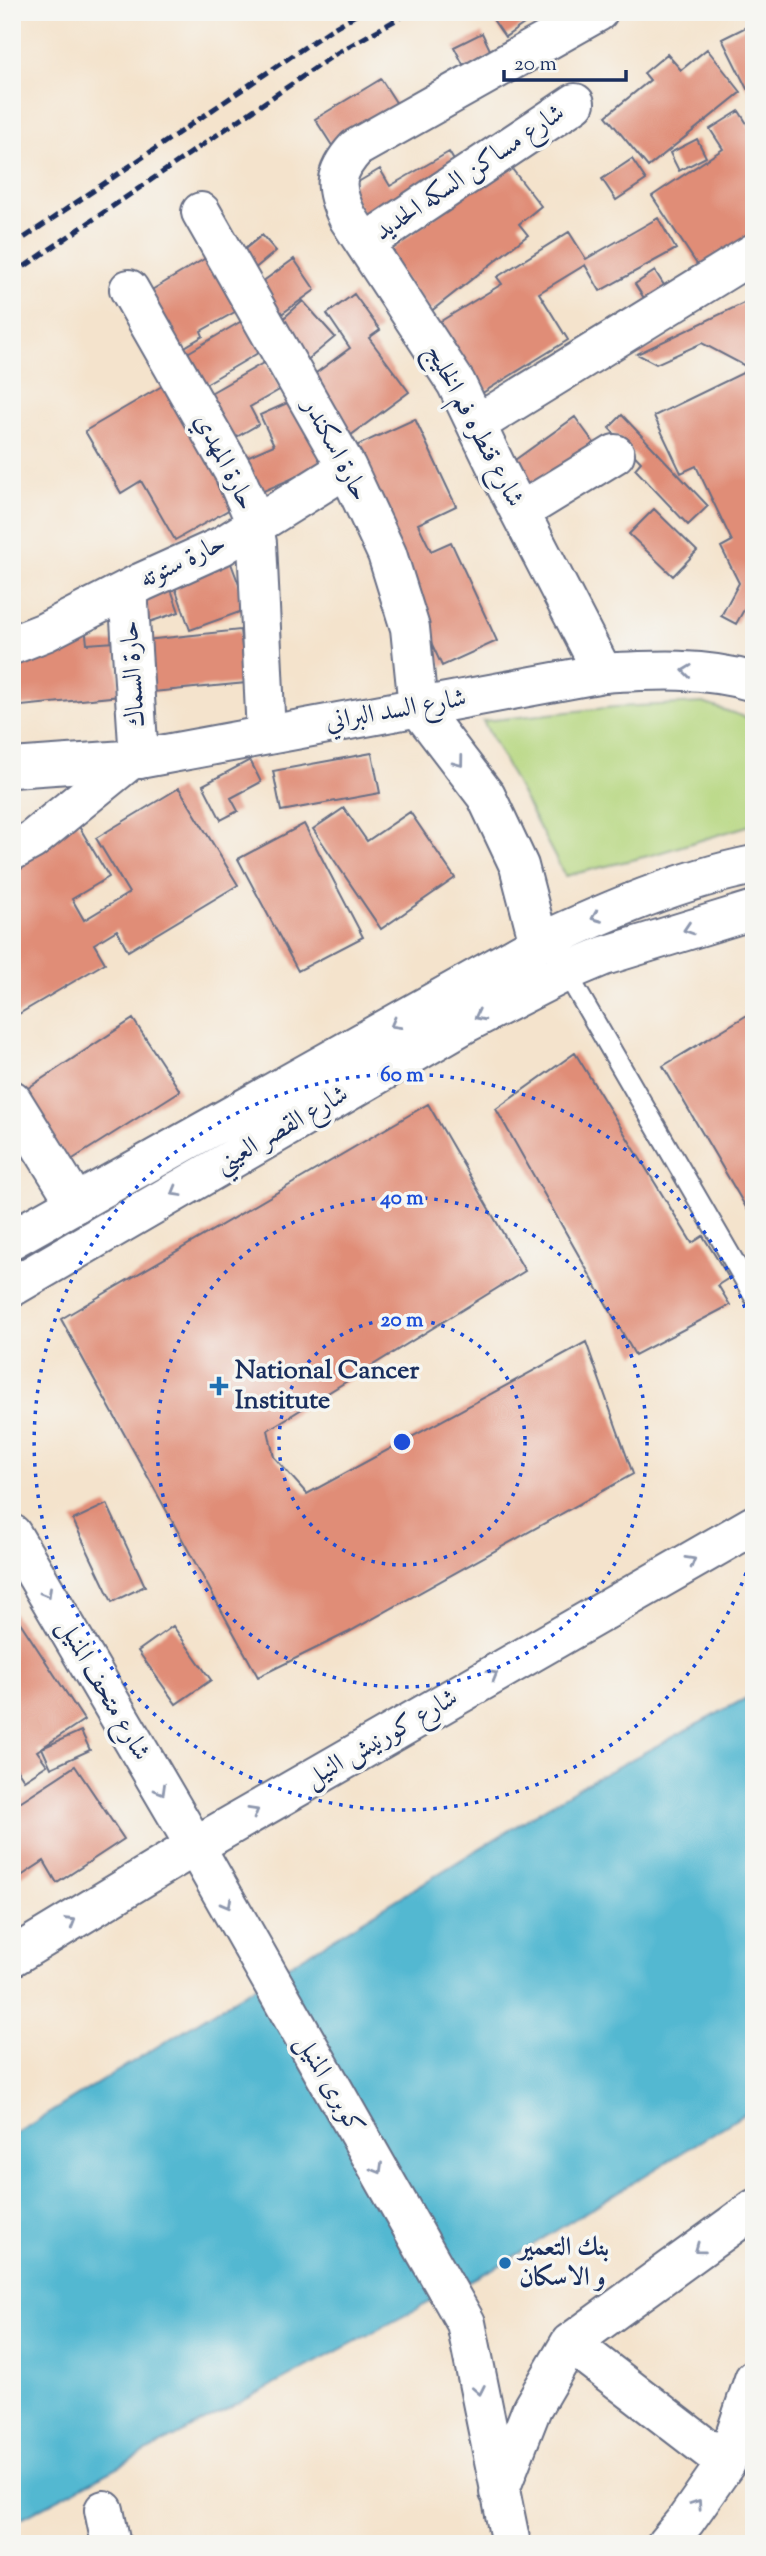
<svg xmlns="http://www.w3.org/2000/svg" width="766" height="2556" font-family="'Sorts Mill Goudy',Amiri,serif">
	<style>
		.green { fill: #b5d67e; stroke: #68826e; stroke-width: 2 }
		.water { fill: #53b8d1; stroke: #377498; stroke-width: 2 }
		.building { fill: #e08d77 }
		.lines { fill: none; stroke-linecap: round; stroke-linejoin: round }
		.lane-casing { stroke: #676e84; stroke-width: 23 }
		.street-casing { stroke: #676e84; stroke-width: 42 }
		.secondary-casing { stroke: #676e84; stroke-width: 42 }
		.primary-casing { stroke: #676e84; stroke-width: 42 }
		.highway-casing { stroke: #676e84; stroke-width: 42 }
		.lane { stroke: #fff; stroke-width: 19 }
		.street { stroke: #fff; stroke-width: 38 }
		.secondary { stroke: #fff; stroke-width: 38 }
		.primary { stroke: #fff; stroke-width: 38 }
		.highway { stroke: #fff; stroke-width: 38 }
		.rail { stroke: #1b2f5e; stroke-width: 5; stroke-dasharray: 10 5; stroke-linecap: butt }
		.oneway { stroke: #8d97ae }
		.ring { fill: none; stroke: #1d4ed8; stroke-width: 3.5; stroke-dasharray: 3.5 7 }
		.poi-dot { fill: #1f6fb2; stroke: #f6f6f2; stroke-width: 2.5 }
		.labels { text-anchor: middle; dominant-baseline: central; stroke-width: 7; stroke-linejoin: round; paint-order: stroke }
		.street-label { font-size: 26px; fill: #1b2f5e; stroke: #f6f6f2 }
		.poi-label { font-size: 26px; font-weight: bold; fill: #1b2f5e; stroke: #f6f6f2; text-anchor: start }
		.centre { fill: #1d4ed8; stroke: #f6f6f2; stroke-width: 3.5 }
		.ring-label { font-size: 21px; text-anchor: middle; font-weight: bold; fill: #1d4ed8; stroke: #f6f6f2; stroke-width: 7; stroke-linejoin: round; paint-order: stroke }
	</style>
	<rect width="100%" height="100%" fill="#f6f6f2"/>
	<filter id="ink" filterUnits="userSpaceOnUse"><feTurbulence type="fractalNoise" baseFrequency=".0143" numOctaves="2"/><feDisplacementMap in="SourceGraphic" scale="14" xChannelSelector="R" yChannelSelector="G"/><feConvolveMatrix kernelMatrix="1 2 1 2 8 2 1 2 1" color-interpolation-filters="sRGB"/></filter>
	<filter id="wash" filterUnits="userSpaceOnUse"><feTurbulence type="fractalNoise" baseFrequency=".00686" numOctaves="4" result="noise"/><feDisplacementMap in="SourceGraphic" scale="28" xChannelSelector="R" yChannelSelector="G"/><feGaussianBlur stdDeviation="1.57" result="paint"/><feColorMatrix in="noise" values="0 0 0 0 0 0 0 0 0 0 0 0 0 0 0 0 0 1.4 0 .05"/><feComposite in="paint" operator="in"/></filter>
	<g filter="url(#wash)">
		<rect width="100%" height="100%" fill="#f4e3cc"/>
		<!-- green -->
		<path class="green" d="M703,703l51,17v104l-102,31 -87,21 -82,-155 132,-14z"/>
		<!-- water -->
		<path class="water" d="M754,1694v414l-252,156 -490,259v-387l569,-350z"/>
		<g id="blocks">
			<!-- building -->
			<path class="building" d="M500,12h30l4,5 -29,20 -13,-19z
				M754,23v63l-7,3 -25,-50z
				M482,33l11,23 -27,14 -12,-23z
				M707,49l34,43 -93,75 -42,-51 44,-36 -6,-7 23,-19 14,16z
				M381,79l23,36 -66,40 -23,-36z
				M739,111l12,19 3,-1v122l-46,30 -56,-85 71,-47 -13,-20z
				M697,139l9,18 -27,14 -9,-18z
				M449,152l17,29 -91,53 -27,-46 32,-19 10,17z
				M632,159l14,21 -30,20 -14,-21z
				M505,160l36,46 -22,18 9,11 -98,77 -45,-57z
				M658,218l18,31 -76,42 -15,-26 -46,28 29,47 -89,55 -43,-71 66,-40 -5,-7 72,-45 17,27z
				M262,235l14,16 -29,24 -13,-17z
				M211,255l31,53 -41,23 2,5 -32,19 -33,-57z
				M294,259l21,31 -42,30 -22,-30z
				M655,271l14,22 -20,13 -14,-22z
				M354,294l26,36 -11,8 40,54 -66,49 -42,-57 49,-36 -23,-34z
				M754,298v294l-18,32 -15,-8 18,-33 -18,-36 11,-6 -36,-75 -15,7 -27,-57 97,-47 -49,-26 -46,21 -19,-10z
				M303,301l32,36 -36,30 -30,-36z
				M245,319l18,31 -71,42 -18,-31z
				M265,362l16,27 -31,18 9,17 -33,19 -26,-44z
				M169,382l70,122 -64,36 -34,-59 -20,12 -36,-62z
				M294,400l29,65 -73,32 -15,-35 39,-17 -14,-30z
				M622,415l86,91 -20,19 -53,-56 6,-7 -32,-34z
				M575,417l19,26 -67,49 -19,-27z
				M415,419l41,87 -38,18 13,27 20,-9 46,99 -55,25 -89,-192 -8,-23z
				M654,509l43,42 -24,25 -44,-42z
				M226,550l22,59 -58,21 -21,-60z
				M161,561l18,51 -48,16z
				M85,625l2,19 28,-2 5,54 -108,11v-75z
				M240,630l6,53 -114,11 -5,-52z
				M372,753l8,40 -99,18 -8,-40z
				M250,760l11,22 -30,16 7,13 -17,9 -18,-35z
				M179,788l59,97 -110,66 -11,-21 -23,14 11,19 -93,55v-158l59,-47 38,64 -37,22 12,21 45,-27 -33,-55z
				M344,808l23,33 43,-29 45,66 -74,51 -68,-100z
				M304,824l59,113 -65,34 -60,-112z
				M754,1011v210l-91,-155z
				M133,1019l47,72 -112,71 -46,-70z
				M575,1053l117,190 11,-7 26,42 -11,7 12,20 -95,50 -139,-246z
				M428,1104l97,167 -257,159 6,27 33,37 279,-152 47,132 -286,159 -89,44 -197,-358z
				M107,1504l38,82 -33,16 -39,-82z
				M12,1610l72,110 -47,31 10,14 -23,15 -12,-18z
				M173,1626l38,54 -35,24 -38,-53z
				M81,1731l9,19 -39,18 -9,-20z
				M75,1766l49,73 -67,44 -13,-22 -32,21v-75z"/>
		</g>
	</g>
	<g filter="url(#ink)">
		<use href="#blocks" fill-opacity="0" stroke="#676e84" stroke-width="2"/>
		<g class="lines">
			<defs>
				<path id="lane" d="M566,972l188,324"/>
				<path id="street" d="M598,12l-242,136c-23,25 -23,40 -8,70l108,165 41,85 106,205
					M201,212l146,256 40,86 23,74 8,79
					M365,243l210,-140
					M129,289l104,182 18,41 6,31 9,192
					M477,424l277,-171
					M520,512l95,-58
					M128,589l11,170
					M12,645l33,-13 97,-50 80,-36 125,-78
					M12,851l20,-11 97,-79
					M12,1100l64,103
					M104,2510l7,34"/>
				<path id="secondary" d="M12,1534l183,312 271,477 45,221
					M570,2343l156,120
					M499,2492l33,-84 38,-65 184,-134
					M666,2544l20,-24 40,-57 28,-84"/>
				<path id="primary" d="M12,768l127,-9 464,-86c51,-3 101,-6 151,9"/>
				<path id="highway" d="M418,707l68,89 33,70 20,77
					M12,1239l527,-296c69,-32 140,-63 215,-78
					M12,1287l454,-264 100,-51 38,-16 150,-46
					M12,1957l183,-111 559,-321"/>
			</defs>
			<!-- lane casing -->
			<use href="#lane" class="lane-casing"/>
			<!-- street casing -->
			<use href="#street" class="street-casing"/>
			<!-- secondary casing -->
			<use href="#secondary" class="secondary-casing"/>
			<!-- primary casing -->
			<use href="#primary" class="primary-casing"/>
			<!-- highway casing -->
			<use href="#highway" class="highway-casing"/>
			<!-- lane -->
			<use href="#lane" class="lane"/>
			<!-- street -->
			<use href="#street" class="street"/>
			<!-- secondary -->
			<use href="#secondary" class="secondary"/>
			<!-- primary -->
			<use href="#primary" class="primary"/>
			<!-- highway -->
			<use href="#highway" class="highway"/>
			<!-- rail -->
			<path class="rail" d="M12,246l318,-216 31,-18
				M12,275l325,-222 73,-41"/>
		</g>
		<!-- one-way arrows -->
		<defs><path id="oneway-chevron" d="M-2-3.5L2.5 0L-2 3.5" fill="none" stroke-width="1.6" stroke-linecap="round" stroke-linejoin="round" transform="scale(1.75)"/></defs>
		<g class="oneway">
			<use href="#oneway-chevron" transform="translate(687 671) rotate(-173)"/>
			<use href="#oneway-chevron" transform="translate(459 762) rotate(53)"/>
			<use href="#oneway-chevron" transform="translate(596 917) rotate(158)"/>
			<use href="#oneway-chevron" transform="translate(688 929) rotate(162)"/>
			<use href="#oneway-chevron" transform="translate(479 1016) rotate(153)"/>
			<use href="#oneway-chevron" transform="translate(395 1024) rotate(151)"/>
			<use href="#oneway-chevron" transform="translate(176 1192) rotate(150)"/>
			<use href="#oneway-chevron" transform="translate(691 1561) rotate(-30)"/>
			<use href="#oneway-chevron" transform="translate(47 1593) rotate(60)"/>
			<use href="#oneway-chevron" transform="translate(493 1675) rotate(-30)"/>
			<use href="#oneway-chevron" transform="translate(161 1790) rotate(60)"/>
			<use href="#oneway-chevron" transform="translate(254 1812) rotate(-30)"/>
			<use href="#oneway-chevron" transform="translate(227 1904) rotate(61)"/>
			<use href="#oneway-chevron" transform="translate(71 1922) rotate(-31)"/>
			<use href="#oneway-chevron" transform="translate(378 2169) rotate(60)"/>
			<use href="#oneway-chevron" transform="translate(699 2249) rotate(144)"/>
			<use href="#oneway-chevron" transform="translate(479 2390) rotate(79)"/>
			<use href="#oneway-chevron" transform="translate(697 2504) rotate(-56)"/>
		</g>
	</g>
	<!-- distance rings -->
	<g class="ring">
		<circle cx="402" cy="1442" r="123"/>
		<circle cx="402" cy="1442" r="245"/>
		<path d="M753 1553A368 368 0 1 1 753 1331"/>
	</g>
	<!-- markers -->
	<g class="poi-dot">
		<path d="M215.5 1375.5h7v7h7v7h-7v7h-7v-7h-7v-7h7z"/>
		<circle cx="505" cy="2263" r="7"/>
	</g>
	<g class="labels">
		<!-- street labels -->
		<g class="street-label">
			<text transform="translate(470 173) rotate(-34)">شارع مساكن السكه الحديد</text>
			<text transform="translate(474 426) rotate(62)">شارع قنطره فم الخليج</text>
			<text transform="translate(335 450) rotate(62)">حارة اسكندر</text>
			<text transform="translate(224 462) rotate(63)">حارة المهدي</text>
			<text transform="translate(183 562) rotate(-26)">حارة ستوته</text>
			<text transform="translate(134 674) rotate(-94)">حارة السماك</text>
			<text transform="translate(396 711) rotate(-10)">شارع السد البراني</text>
			<text transform="translate(282 1130) rotate(-30)">شارع القصر العيني</text>
			<text transform="translate(103 1690) rotate(60)">شارع متحف المنيل</text>
			<text transform="translate(382 1739) rotate(-30)">شارع كورنيش النيل</text>
			<text transform="translate(329 2085) rotate(60)">كوبرى المنيل</text>
		</g>
		<!-- poi labels -->
		<g class="poi-label">
			<text x="235" y="1371">National Cancer<tspan x="235" dy="30">Institute</tspan></text>
			<text x="519" y="2248">بنك التعمير<tspan x="519" dy="30">و الاسكان</tspan></text>
		</g>
	</g>
	<circle cx="402" cy="1442" r="10" class="centre"/>
	<g class="ring-label">
		<text x="402" y="1081">60 m</text>
		<text x="402" y="1204">40 m</text>
		<text x="402" y="1326">20 m</text>
	</g>
	<!-- margin -->
	<rect width="766" height="2556" fill="none" stroke="#f6f6f2" stroke-width="42"/>
	<!-- scale -->
	<path d="M504 70v10h122v-10" fill="none" stroke="#1b2f5e" stroke-width="3.5"/>
	<text x="514" y="70" font-size="21" fill="#1b2f5e" stroke="#f6f6f2" stroke-width="5" paint-order="stroke">20 m</text>
</svg>
